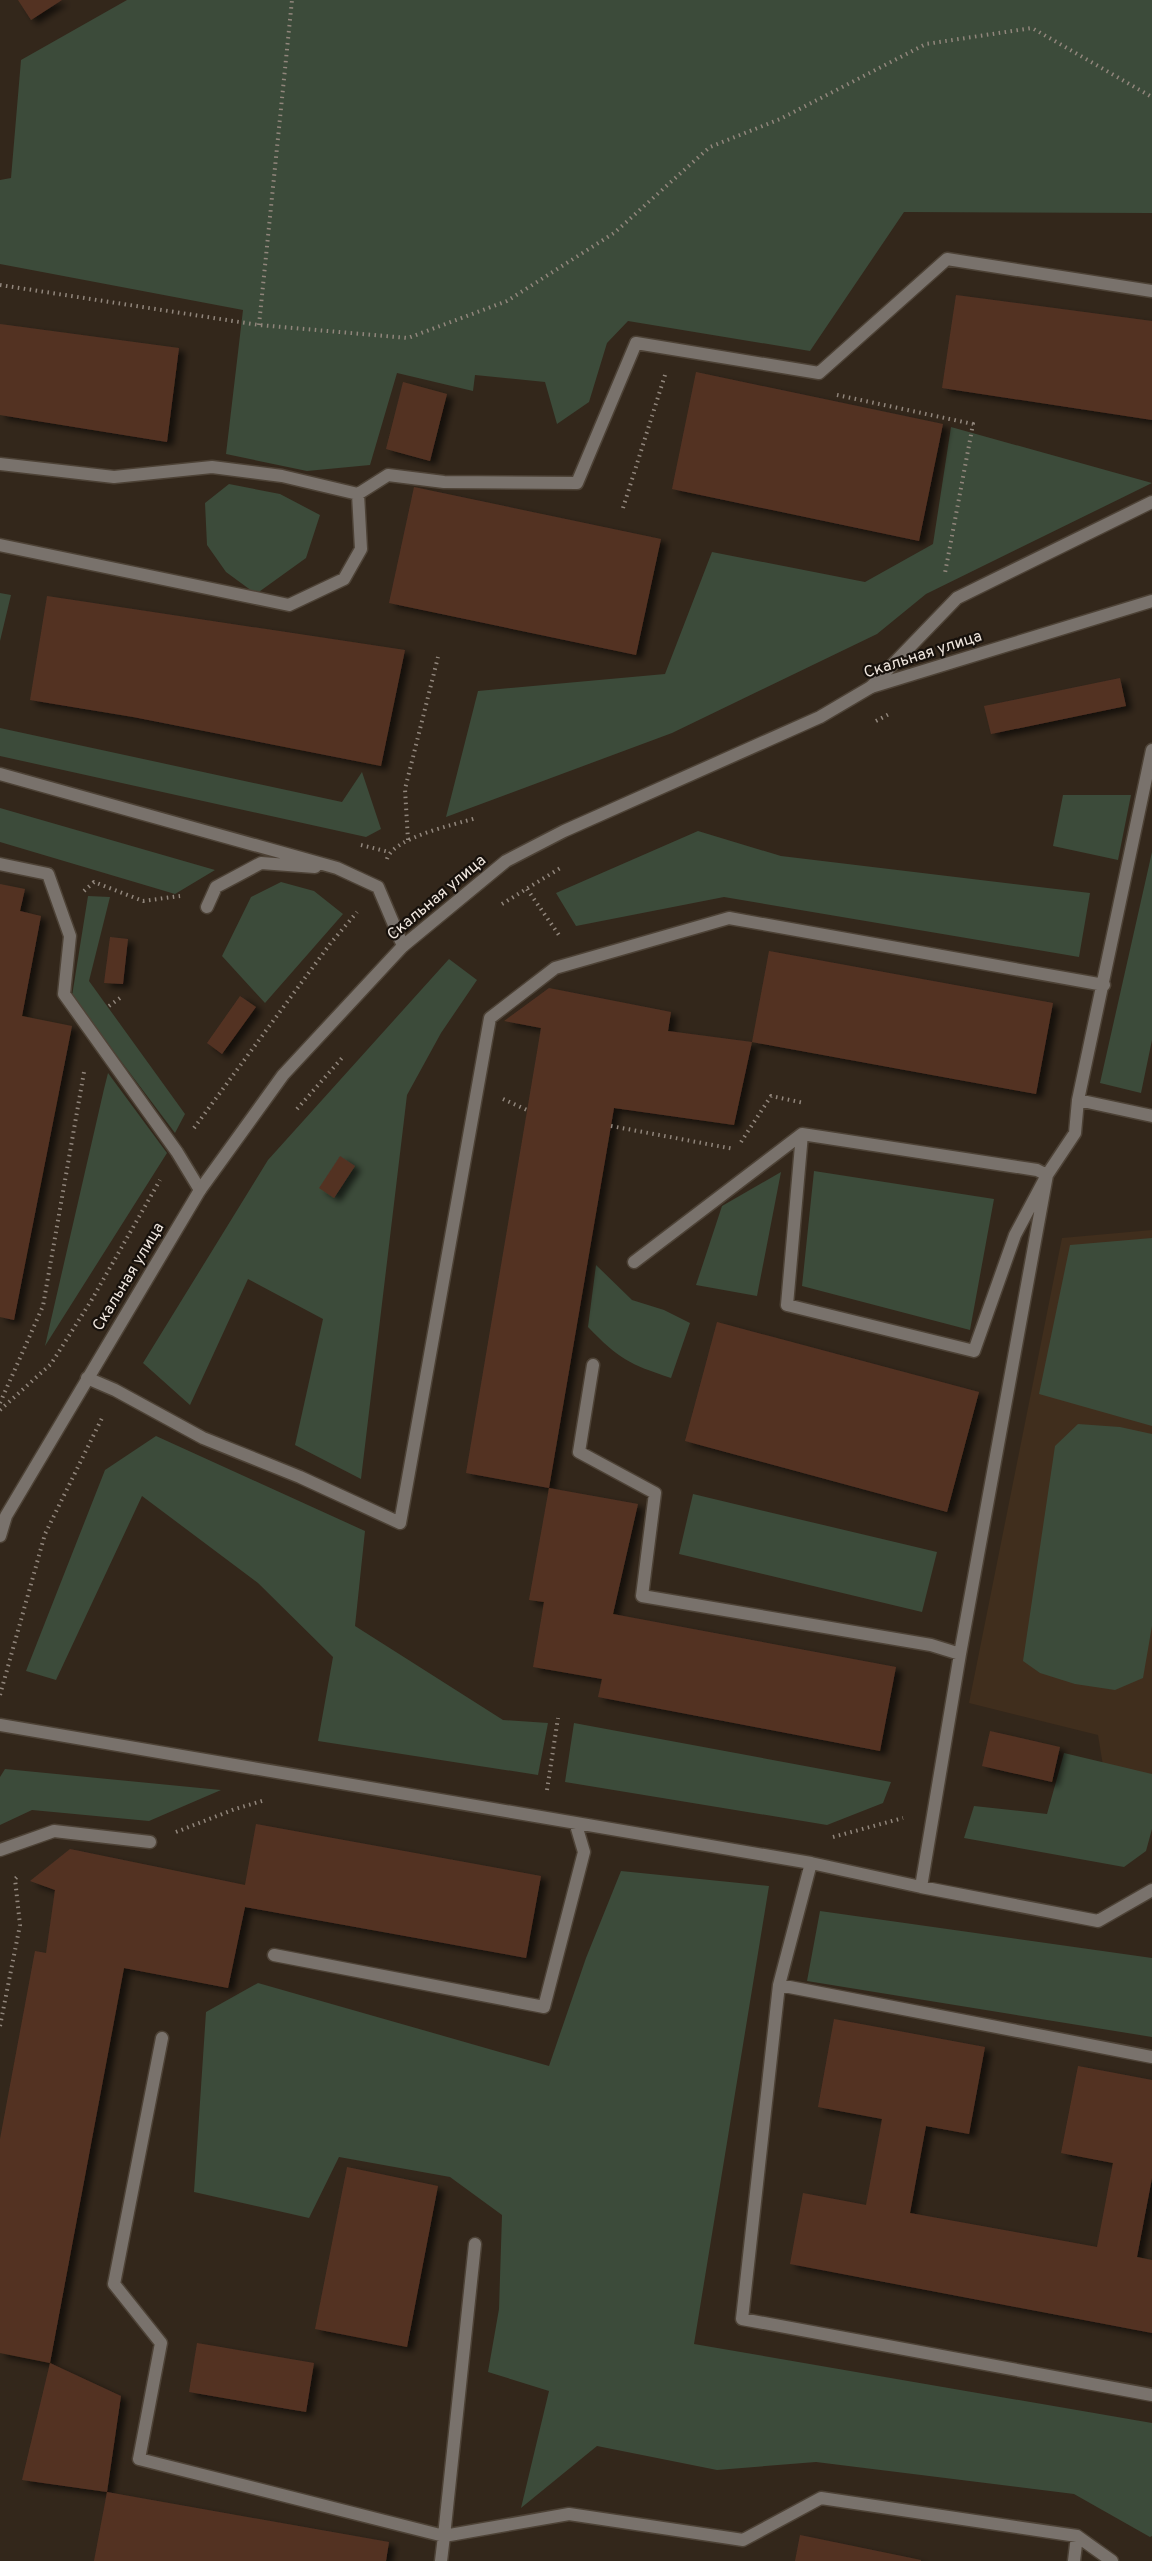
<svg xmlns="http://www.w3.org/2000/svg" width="1152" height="2561" font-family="Overpass,sans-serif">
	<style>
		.built { fill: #402e1d }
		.green { fill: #3c4b3a }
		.building { fill: #533224; filter: url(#shadow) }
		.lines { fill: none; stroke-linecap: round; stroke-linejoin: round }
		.service-casing { stroke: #4d4236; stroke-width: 15 }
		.tertiary-casing { stroke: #4d4236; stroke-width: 15 }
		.path { stroke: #91867c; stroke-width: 4; stroke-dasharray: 1.5 4.5; stroke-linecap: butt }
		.service { stroke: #79726c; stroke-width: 12 }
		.tertiary { stroke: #79726c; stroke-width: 12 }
		.labels { text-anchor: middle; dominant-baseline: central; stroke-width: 4.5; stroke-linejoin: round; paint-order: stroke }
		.street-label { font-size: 16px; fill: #efe6de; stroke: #17110c }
	</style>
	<defs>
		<filter id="shadow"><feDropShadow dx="6" dy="4" stdDeviation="3" flood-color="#0009"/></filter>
	</defs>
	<rect width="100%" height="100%" fill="#33271b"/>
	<!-- built -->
	<path class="built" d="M1152,1230v568l-45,-8 -9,-55 -129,-32 93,-465z"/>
	<!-- green -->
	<path class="green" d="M127,0h1025v213l-248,-1 -94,139 -182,-30 -21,22 -18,59 -32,22 -12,-42 -70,-7 -2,16 -76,-18 -27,92 -63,6 -81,-17 17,-144 -243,-46v-84l11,-2 10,-118z
		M951,427l201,56 -226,111 -49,40 -205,99 -226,84 32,-126 187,-17 47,-122 153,30 68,-38z
		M229,484l51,10 40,21 -14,43 -50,36 -30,-22 -19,-27 -2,-42z
		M0,593l11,2 -11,46z
		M0,728l342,74 20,-30 19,57 -15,8 -366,-81z
		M1063,795h68l-13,65 -65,-14z
		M0,808l215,62 -40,24 -175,-52z
		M698,831l83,25 309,37 -11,64 -355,-60 -148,29 -20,-33z
		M1152,852v188l-11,53 -41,-10z
		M281,882l33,9 29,23 -78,89 -43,-47 29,-59z
		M88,896l22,1 -21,84 96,133 -10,19 -103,-137z
		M449,959l28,21 -36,53 -34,62 -46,384 -66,-34 28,-126 -75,-40 -58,126 -47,-42 125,-203z
		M108,1073l59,80 -122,193 59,-257z
		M814,1171l180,28 -24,131 -168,-44z
		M781,1172l-24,124 -61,-11 26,-79z
		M1152,1238v188l-113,-32 31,-149z
		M596,1265l36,35 32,10 26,13 -19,55c-42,-14 -52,-19 -83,-51z
		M1078,1424l42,3 32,7v192l-9,52 -28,12 -40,-6 -35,-11 -17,-12 32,-215z
		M156,1436l209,95 -10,95 148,94 45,3 -10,52 -220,-34 15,-84 -75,-74 -116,-87 -86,184 -30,-9 79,-201z
		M693,1494l244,58 -15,60 -243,-58z
		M574,1723l317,59 -8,21 -56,22 -262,-43z
		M1064,1753l88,21v55l-6,22 -22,16 -160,-29 10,-32 73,8z
		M5,1769l216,21 -72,31 -117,-11 -32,15v-48z
		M621,1871l148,15 -75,458 458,79v113l-2,1 -76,-43 -258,-32 -99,8 -120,-24 -76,62 28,-117 -61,-19 11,-63 3,-94 -52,-38 -111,-20 -30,61 -115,-26 12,-180 52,-29 291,83 37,-108z
		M820,1911l332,47v79l-345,-56z"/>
	<!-- building -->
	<path class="building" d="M18,0h44l-31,20z
		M956,295l196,26v99l-210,-32z
		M0,324l179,24 -12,94 -167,-27z
		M696,372l247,52 -24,117 -247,-52z
		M403,382l44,12 -17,67 -44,-12z
		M414,487l247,52 -25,116 -247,-52z
		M47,596l358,54 -24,116 -248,-49 -103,-17z
		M1120,678l6,28 -135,28 -7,-28z
		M0,884l25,5 -5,22 21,5 -19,100 50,10 -58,294 -14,-3z
		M110,937l18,2 -5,45 -19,-1z
		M769,951l284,52 -17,91 -284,-52z
		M549,988l122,24 -3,19 84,11 -18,83 -120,-17 -65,380 89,16 -25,110 283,53 -16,84 -282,-54 4,-18 -69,-12 11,-65 -15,-2 20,-112 -83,-15 75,-445 -37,-7z
		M240,996l16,11 -34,47 -15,-11z
		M340,1156l15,10 -21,32 -15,-10z
		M717,1322l262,70 -32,120 -262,-71z
		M990,1731l70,16 -8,35 -70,-16z
		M256,1824l285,52 -15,82 -281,-51 -17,81 -104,-20 -74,395 71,33 -14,96 -85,-12 28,-117 -50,-10v-214l35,-188 11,2 9,-63 -25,-9 40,-32 175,36z
		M834,2019l151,28 -16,87 -43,-8 -16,87 187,34 16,-84 -52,-10 17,-87 74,14v98l-15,79 15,3v73l-362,-69 13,-71 63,12 16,-86 -64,-12z
		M347,2167l91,19 -31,161 -92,-18z
		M197,2343l117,20 -8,49 -117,-20z
		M107,2492l282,50 -3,19h-292z
		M800,2535l121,25v1h-126z"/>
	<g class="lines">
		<defs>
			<path id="service" d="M0,464l114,13 98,-10 70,9 76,18 30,-19 56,7 133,1 59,-140 183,30 128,-114 205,32
				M0,545l289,60 55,-26 17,-30 -3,-55
				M871,687l86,-89 195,-96
				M1152,750l-74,350 -3,33 -28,42 -87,479 -39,233 -110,-24 -32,122 -37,334 410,76
				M0,774l337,94 41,19 25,59
				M0,864l48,10 22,62 -6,58 113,158 23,38
				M207,907l9,-20 45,-24 54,4
				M1078,1100l74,16
				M634,1262l168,-128 235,36 10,5 -32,60 -41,116 -187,-46 15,-171
				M593,1365l-14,87 76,41 -13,103 289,49 29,9
				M87,1378l28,12 88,48 97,39 100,46 90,-505 65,-50 174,-50 375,67
				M0,1725l811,138
				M0,1850l54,-19 96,11
				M921,1887l177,34 54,-31
				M274,1955l270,52 40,-155 -8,-27
				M779,1985l373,72
				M162,2038l-48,246 47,59 -22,116 305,77 -3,25
				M475,2244l-31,292 125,-22 174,26 78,-42 256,38 35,25
				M1074,2561l3,-25"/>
			<path id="tertiary" d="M0,1536l6,-20 194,-326 83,-115 120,-129 103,-85 58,-30 256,-114 51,-30 281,-86"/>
		</defs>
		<!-- service casing -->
		<use href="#service" class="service-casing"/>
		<!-- tertiary casing -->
		<use href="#tertiary" class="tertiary-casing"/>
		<!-- path -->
		<path class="path" d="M0,285l259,40 149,13 99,-37 107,-68 96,-86 70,-28 146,-75 106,-16 120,69
			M259,325l33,-325
			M837,395l136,29 -28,149
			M623,508l42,-133
			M876,721l15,-8
			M408,840l-3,-51 33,-132
			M361,845l28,7
			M387,859c7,-22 67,-34 89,-41
			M527,889l34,49
			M84,891l10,-9 49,19 37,-5
			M502,904l60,-37
			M109,1006l11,-8
			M503,1099l24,11
			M297,1109l45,-51
			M611,1126l123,23
			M194,1128l136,-184 27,-32
			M741,1142l30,-46 33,7
			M0,1403l43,-97 41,-234
			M0,1410l51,-46 40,-63 69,-121
			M0,1695l45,-161 58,-118
			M547,1790l11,-72
			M176,1832l59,-23 27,-8
			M833,1837l70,-19
			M0,2026l20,-101 -5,-46 4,-4"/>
		<!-- service -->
		<use href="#service" class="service"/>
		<!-- tertiary -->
		<use href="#tertiary" class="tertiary"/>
	</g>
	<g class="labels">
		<!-- street labels -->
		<g class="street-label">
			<text transform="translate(923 655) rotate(-18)">Скальная улица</text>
			<text transform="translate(437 898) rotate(-40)">Скальная улица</text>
			<text transform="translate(129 1277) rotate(-59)">Скальная улица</text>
		</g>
	</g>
</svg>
